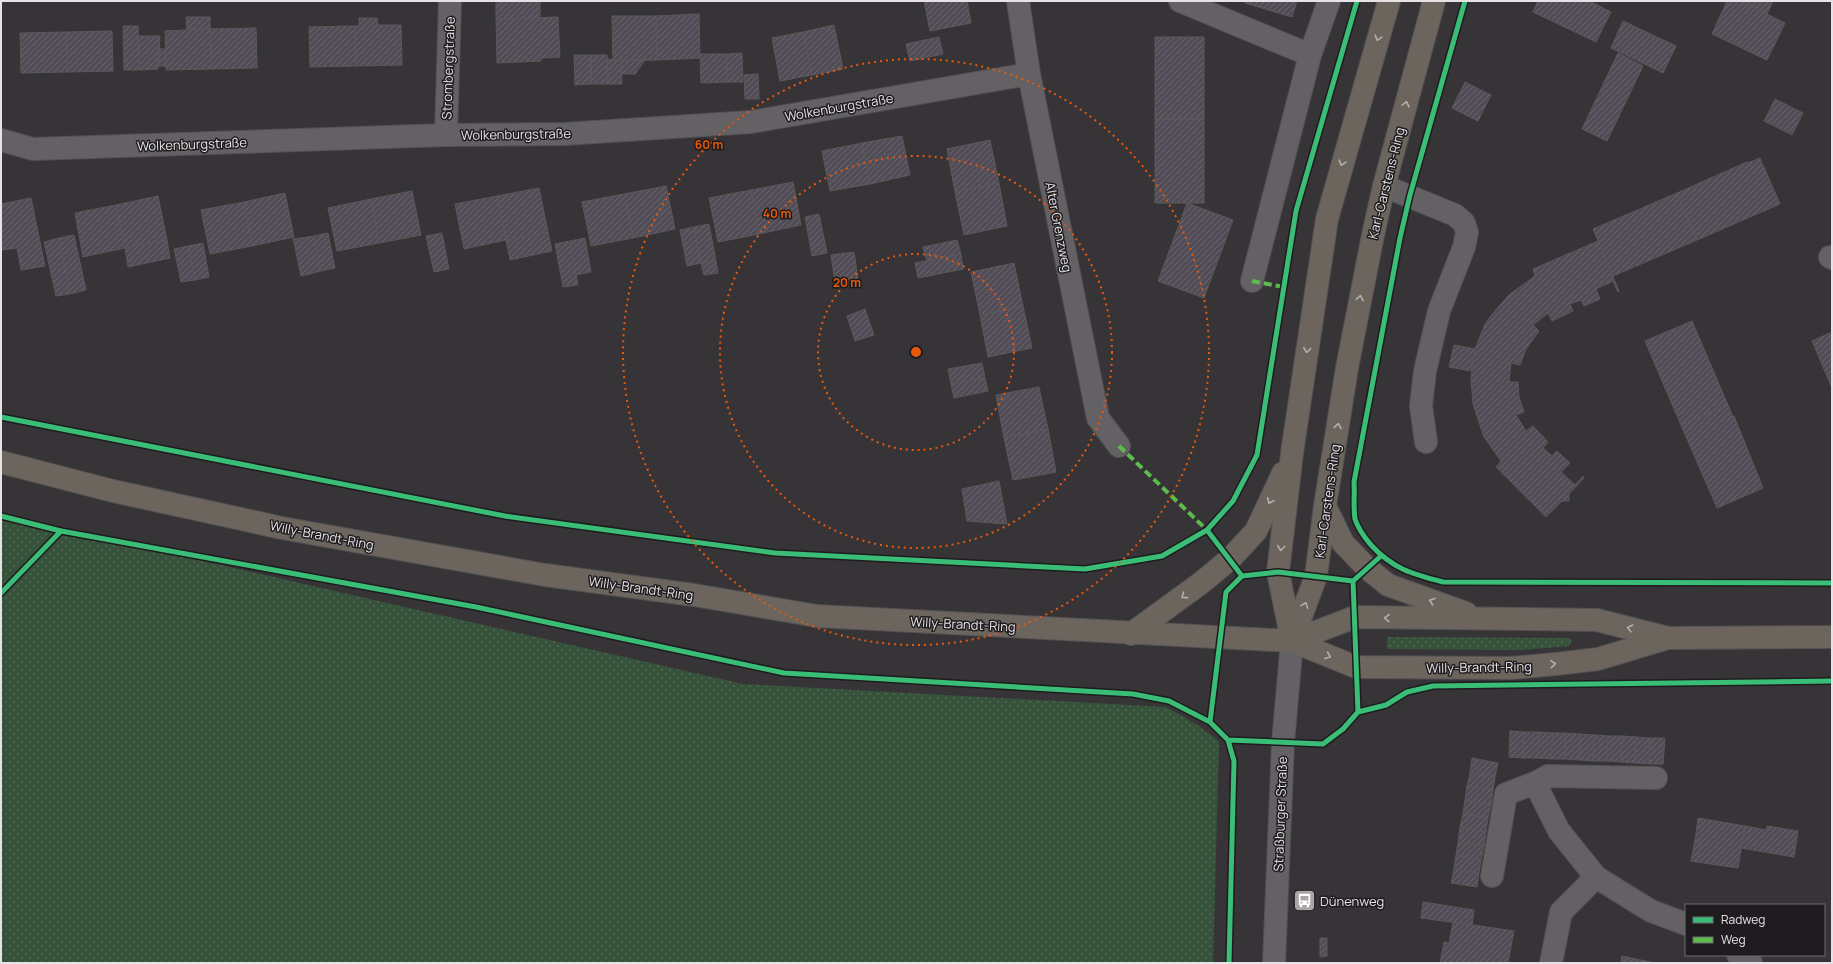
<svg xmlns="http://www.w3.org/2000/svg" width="1833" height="964" font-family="Manrope,sans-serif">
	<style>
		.grass { fill: url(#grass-dots) }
		.building { fill: url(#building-hatch); stroke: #59585a }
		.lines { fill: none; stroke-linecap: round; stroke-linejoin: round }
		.minor-casing { stroke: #535053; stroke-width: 24 }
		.major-casing { stroke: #535053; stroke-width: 24 }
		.minor { stroke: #636163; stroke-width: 22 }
		.major { stroke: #6b655e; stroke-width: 22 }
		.quiet { stroke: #5cbc4b; stroke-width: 4; stroke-dasharray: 8 4; stroke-linecap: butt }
		.cycleway-casing { stroke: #1e1c1e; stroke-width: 8 }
		.cycleway { stroke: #3abd76; stroke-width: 5 }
		.oneway { stroke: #b5b0b0 }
		.ring { fill: none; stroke: #e8590c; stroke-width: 2; stroke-dasharray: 2 4 }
		.labels { text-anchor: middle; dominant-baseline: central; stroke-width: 3; stroke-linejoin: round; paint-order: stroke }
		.street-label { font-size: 13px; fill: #e6e2e6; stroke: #1e1c1e }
		.poi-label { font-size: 13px; fill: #e6e2e6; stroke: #1e1c1e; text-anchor: start }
		.centre { fill: #e8590c; stroke: #1e1c1e; stroke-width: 2 }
		.ring-label { font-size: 12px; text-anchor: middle; font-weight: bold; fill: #e8590c; stroke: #1e1c1e; stroke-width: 3; stroke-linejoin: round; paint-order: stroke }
	</style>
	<defs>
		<pattern id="grass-dots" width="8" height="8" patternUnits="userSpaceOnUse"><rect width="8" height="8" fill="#36523a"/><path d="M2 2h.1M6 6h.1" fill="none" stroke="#536b56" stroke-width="1.8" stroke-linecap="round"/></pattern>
		<pattern id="building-hatch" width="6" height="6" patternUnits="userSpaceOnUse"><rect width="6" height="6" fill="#524c56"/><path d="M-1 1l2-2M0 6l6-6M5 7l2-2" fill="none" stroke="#6b666e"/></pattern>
	</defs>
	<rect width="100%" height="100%" fill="#373437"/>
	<!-- grass -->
	<path class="grass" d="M1,515l742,169 423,23 30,17 23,17 -6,222h-1212z
		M1387,637l182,1 3,2 -3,6 -49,4 -133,-1z"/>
	<!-- building -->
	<path class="building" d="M496,1h44v17l-44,1z
		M924,1h43l4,22 -41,8z
		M1245,1h52l-5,16 -47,-14z
		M1538,1h51l22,11 -15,30 -63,-30z
		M1727,1h13l45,22 -18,37 -55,-26z
		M1740,1h33l-6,13z
		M699,14l1,44 -43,2 -1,-44z
		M612,16h44l1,44 -44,1z
		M186,17h24v12l-23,1z
		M558,17l2,40 -19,1v3l-44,2 -1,-44z
		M359,18h18l1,7h23l1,40 -46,1 -1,-40h4z
		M1623,21l53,25 -13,27 -52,-25z
		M834,25l9,44 -31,6 -9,-43z
		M123,26h15l1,44h-15z
		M355,26l1,40 -46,1 -1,-40z
		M256,28l1,40 -45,1 -2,-40z
		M210,29l2,40 -46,1 -1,-39z
		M112,31l1,40 -46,1 -1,-40z
		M66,32l1,40 -46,1 -1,-40z
		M803,32l9,43 -32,6 -8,-43z
		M138,36h22l-2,33 -18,1z
		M939,37l4,17 -33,7 -4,-17z
		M1155,37h49v82h-49z
		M158,49h7l1,17h-8z
		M742,53l1,29h-15l-2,-28z
		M1618,53l25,13 -36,75 -25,-12z
		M700,54h26l2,28 -27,1z
		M574,55h17v29l-16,1z
		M591,55h16l1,29h-17z
		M607,59l14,1 1,24h-14z
		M621,60h24l-10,14h-14z
		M758,74l1,25h-14l-1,-24z
		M1465,82l26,13 -13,26 -26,-13z
		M1775,99l28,14 -11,22 -28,-14z
		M1155,119h49v84h-49z
		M902,136l8,39 -40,9 -8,-41z
		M990,140l9,43 -44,9 -8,-43z
		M862,143l8,41 -40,7 -8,-40z
		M1760,158l20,46 -83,36 -20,-47 70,-31 1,1z
		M793,182l8,43 -42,9 -8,-44z
		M999,183l8,43 -43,9 -9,-43z
		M666,186l9,43 -42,9 -9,-44z
		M539,188l9,44 -42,8 -9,-44z
		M751,190l8,44 -41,8 -9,-44z
		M412,191l9,44 -42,8 -8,-44z
		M285,193l9,44 -42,9 -8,-44z
		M1677,193l20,47 -84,36 -20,-47z
		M624,194l9,44 -42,8 -9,-44z
		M158,196l9,44 -42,8 -9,-43z
		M497,196l9,44 -42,9 -9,-45z
		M31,198l14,68 -24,4 -4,-22 -16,2v-46z
		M371,199l8,44 -42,8 -9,-43z
		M244,202l8,44 -42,8 -9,-44z
		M1187,203l46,17 -29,78 -46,-17z
		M116,205l9,43 -42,9 -8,-44z
		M819,214l8,39 -15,3 -7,-39z
		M709,224l7,37 -15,2 -7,-36z
		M694,227l7,36 -14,3 -7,-36z
		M548,232l4,19 -42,9 -4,-20z
		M328,233l7,35 -14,3 -7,-35z
		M442,233l7,36 -15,3 -8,-36z
		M74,235l12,55 -16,4 -11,-56z
		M314,236l7,35 -20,5 -8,-38 1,1z
		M59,238l11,56 -14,2 -12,-54z
		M585,238l6,34 -15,3 -6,-34z
		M167,240l3,18 -42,9 -3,-19z
		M957,240l4,14 -34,7 -4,-14z
		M570,241l8,44 -15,2 -8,-43z
		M1598,241l21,50 -1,1 -5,-11 -17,8 4,10 -16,7 -3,-6 -11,4 3,7 -21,10 -4,-8 -15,12 6,6 -13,18 -6,16 -9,-2 -2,19h9l1,15 5,15 -8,3 10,16 7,-5 15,16 -5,6 9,8 5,-5 13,12 -9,9 14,13 8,-9 1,2 -15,16v7h-7l-16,16 -50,-50 5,-6 -17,-24 -11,-33 -2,-26 4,-29 10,-25 8,-11 17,-19 25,-18 -2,-7z
		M203,243l6,34 -14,3 -7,-34z
		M188,246l7,34 -14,2 -7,-33z
		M854,252l4,27 -23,3 -4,-27z
		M961,254l2,15 -45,9 -3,-15z
		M716,261l2,12 -14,2 -3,-12z
		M1014,263l9,43 -43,9 -9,-43z
		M1023,306l9,42 -44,9 -8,-42z
		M865,309l9,26 -19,6 -8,-25z
		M1692,321l36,84 -47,20 -36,-84z
		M1832,332v56l-20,-47z
		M1454,345l21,4 -4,22 -22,-4z
		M982,363l3,15 -34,6 -3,-15z
		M985,378l3,13 -34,7 -3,-14z
		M1039,387l9,42 -44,9 -8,-43z
		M1728,405l5,12 1,-1 29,72 -46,20 -36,-83z
		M1048,429l8,43 -43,8 -9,-42z
		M999,481l8,43 -40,-3 -5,-32z
		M1510,731l14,1 -1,26 -14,-1z
		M1524,732h15l-2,26h-14z
		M1539,732l14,1 -2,26 -14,-1z
		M1553,733h13l-1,26h-14z
		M1566,733l14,1 -1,26 -14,-1z
		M1580,734l14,1 -1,26 -14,-1z
		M1594,735l14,1 -1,25h-14z
		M1608,736h15l-2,26 -14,-1z
		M1623,736l13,1 -1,26 -14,-1z
		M1636,737l14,1 -1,26 -14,-1z
		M1650,738h15l-2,26h-14z
		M1472,758l26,5 -3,14 -25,-4z
		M1470,773l25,4 -2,13 -26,-4z
		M1467,786l26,4 -2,15 -26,-5z
		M1465,800l26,5 -3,13 -25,-4z
		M1463,814l25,4 -2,14 -26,-5z
		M1698,818l47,8 -7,42 -41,-6 4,-21 -6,-1z
		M1745,826l21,4 1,-4 31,5 -4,26 -53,-9z
		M1460,827l26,5 -2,14 -26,-4z
		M1695,840l6,1 -4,21 -6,-1z
		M1458,842l26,4 -3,14 -25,-5z
		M1456,855l25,5 -2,13 -25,-4z
		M1454,869l25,4 -2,14 -26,-4z
		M1423,902l51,8 -2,15 -51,-7z
		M1453,922l61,9 -6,31 -68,1 4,-21 5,1z
		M1320,938h7v18l-7,1z
		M1622,956l33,7h-34z"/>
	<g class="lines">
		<defs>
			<path id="minor" d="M1018,1l11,73 69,344 21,28
				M1180,1l130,54
				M446,135l4,-134
				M1,140l32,9 413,-14 118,-1 187,-12 278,-48
				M1384,186l71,29 9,8 3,9 -3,15 -25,64 -14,60 -4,35 5,36
				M1830,257l2,1
				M1252,281l58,-226 19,-54
				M1535,783l13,-7 108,2
				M1492,876l14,-82 29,-11 24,48 37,46
				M1738,955l13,8
				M1274,963l9,-220 9,-102
				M1551,963l10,-51 35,-35 55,34 35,13"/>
			<path id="major" d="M1,462l112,29 169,37 263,47 149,20 123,21 475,25 64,26 155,1 45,-4 42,-5 70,-21
				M1325,506l18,37 24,25 21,17 78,28
				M1131,634l70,-51 29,-24 26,-28 27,-58
				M1292,641l24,-65 9,-70 22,-138 26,-133 11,-49 50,-185
				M1292,641l-14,-69 14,-119 35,-234 62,-218
				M1292,641l63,-24 242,3 71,18 164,-1"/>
		</defs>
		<!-- minor casing -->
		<use href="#minor" class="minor-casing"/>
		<!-- major casing -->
		<use href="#major" class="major-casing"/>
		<!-- minor -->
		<use href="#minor" class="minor"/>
		<!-- major -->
		<use href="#major" class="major"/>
		<!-- quiet -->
		<path class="quiet" d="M1252,281l32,6
			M1119,446l89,85"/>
		<defs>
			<path id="cycleway" d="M1465,1l-55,194 -10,43 -46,244c1,11 -1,26 1,37 3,9 10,19 16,26 22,24 41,29 72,37l389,1
				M1,417l504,99 270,37 310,16 77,-13 45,-26 26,-29 24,-46 39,-244 61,-210
				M1,516l60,15 415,76 308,66 349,21 36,7 41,21 18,18 6,21 -5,202
				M1207,530l35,46 36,-4 75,9 28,-25
				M1353,581l5,131
				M1,593l60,-62
				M1210,722l16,-130 16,-16
				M1228,740l95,4 20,-15 15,-17 28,-7 21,-13 26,-6 399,-5"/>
		</defs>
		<!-- cycleway casing -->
		<use href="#cycleway" class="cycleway-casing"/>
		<!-- cycleway -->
		<use href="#cycleway" class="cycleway"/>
	</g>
	<!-- one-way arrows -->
	<defs><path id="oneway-chevron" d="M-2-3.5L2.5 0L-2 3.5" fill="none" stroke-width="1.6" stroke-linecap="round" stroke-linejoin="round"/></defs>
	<g class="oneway">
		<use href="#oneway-chevron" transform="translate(1378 38) rotate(106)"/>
		<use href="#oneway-chevron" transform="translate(1406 104) rotate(-75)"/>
		<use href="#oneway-chevron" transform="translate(1342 163) rotate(106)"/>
		<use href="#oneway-chevron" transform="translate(1360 298) rotate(-79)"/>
		<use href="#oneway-chevron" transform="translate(1307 350) rotate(98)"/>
		<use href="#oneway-chevron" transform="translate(1338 426) rotate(-81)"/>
		<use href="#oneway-chevron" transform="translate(1270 501) rotate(114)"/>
		<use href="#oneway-chevron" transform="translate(1281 548) rotate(97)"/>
		<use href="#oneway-chevron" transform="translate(1184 596) rotate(144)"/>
		<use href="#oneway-chevron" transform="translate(1432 601) rotate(-160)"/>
		<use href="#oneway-chevron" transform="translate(1305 605) rotate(-69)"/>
		<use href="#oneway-chevron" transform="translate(1387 618) rotate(-179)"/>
		<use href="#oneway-chevron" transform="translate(1630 628) rotate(-166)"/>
		<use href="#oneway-chevron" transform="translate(1328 656) rotate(22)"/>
		<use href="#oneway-chevron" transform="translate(1553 664) rotate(-5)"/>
	</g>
	<!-- distance rings -->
	<g class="ring">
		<circle cx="916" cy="352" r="98"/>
		<circle cx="916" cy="352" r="196"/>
		<circle cx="916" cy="352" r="293"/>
	</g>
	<!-- icons -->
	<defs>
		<symbol id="bus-square" viewBox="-11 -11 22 22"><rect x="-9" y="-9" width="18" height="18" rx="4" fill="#a9a5a9" stroke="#1e1c1e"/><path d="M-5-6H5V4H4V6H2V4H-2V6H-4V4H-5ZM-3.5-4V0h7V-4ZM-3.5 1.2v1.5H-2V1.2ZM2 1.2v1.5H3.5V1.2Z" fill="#fff"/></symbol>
	</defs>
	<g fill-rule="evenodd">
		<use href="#bus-square" x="1292" y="888" width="25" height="25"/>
	</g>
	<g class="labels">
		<!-- street labels -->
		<g class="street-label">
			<text transform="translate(448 68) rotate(-88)">Strombergstraße</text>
			<text transform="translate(839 107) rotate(-10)">Wolkenburgstraße</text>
			<text transform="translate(516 134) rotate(-1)">Wolkenburgstraße</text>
			<text transform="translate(192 144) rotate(-2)">Wolkenburgstraße</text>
			<text transform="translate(1386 183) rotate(-76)">Karl-Carstens-Ring</text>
			<text transform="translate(1059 227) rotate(79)">Alter Grenzweg</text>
			<text transform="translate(1327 501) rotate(-82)">Karl-Carstens-Ring</text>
			<text transform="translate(322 535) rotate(11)">Willy-Brandt-Ring</text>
			<text transform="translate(641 588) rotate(8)">Willy-Brandt-Ring</text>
			<text transform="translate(963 624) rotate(3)">Willy-Brandt-Ring</text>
			<text transform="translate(1479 667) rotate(-1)">Willy-Brandt-Ring</text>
			<text transform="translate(1280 814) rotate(-88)">Straßburger Straße</text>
		</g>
		<!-- poi labels -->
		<g class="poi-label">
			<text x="1320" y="901">Dünenweg</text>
		</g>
	</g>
	<circle cx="916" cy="352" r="6" class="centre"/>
	<g class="ring-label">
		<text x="709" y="149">60 m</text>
		<text x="777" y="218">40 m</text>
		<text x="847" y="287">20 m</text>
	</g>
	<!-- border -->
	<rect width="1833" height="964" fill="none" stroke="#e6e2e6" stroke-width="4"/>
	<!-- legend -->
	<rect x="1685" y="904" width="140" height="52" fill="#1e1c1e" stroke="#6e6b6e"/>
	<rect x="1693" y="917" width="20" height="6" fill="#3abd76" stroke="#6e6b6e"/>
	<text x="1721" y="924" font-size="12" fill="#e6e2e6">Radweg</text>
	<rect x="1693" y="937" width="20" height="6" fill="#5cbc4b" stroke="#6e6b6e"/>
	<text x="1721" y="944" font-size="12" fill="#e6e2e6">Weg</text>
</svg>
